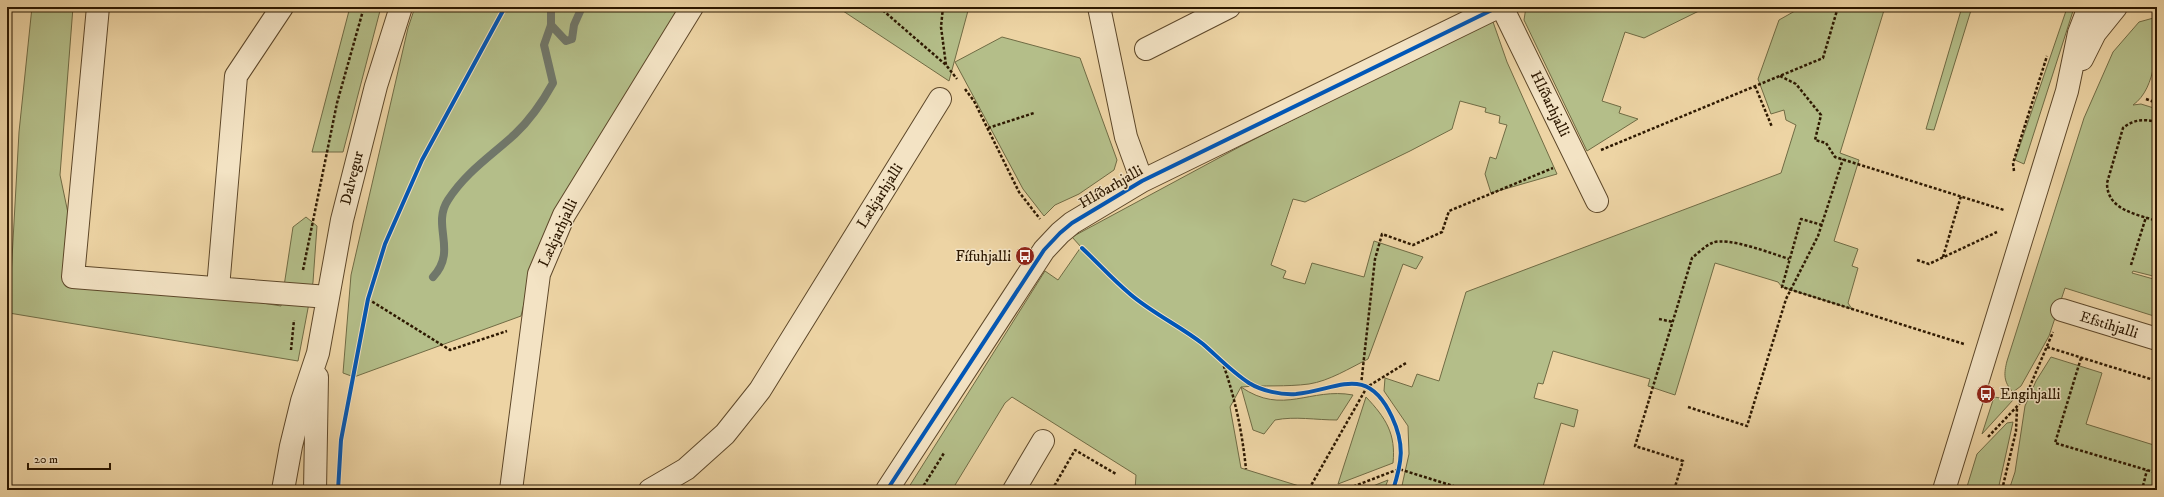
<svg xmlns="http://www.w3.org/2000/svg" width="2164" height="497" font-family="'IM FELL DW Pica',serif">
	<style>
		.green { fill: #b4be89; stroke: #706b44 }
		.lines { fill: none; stroke-linecap: round; stroke-linejoin: round }
		.stream { stroke: #70776a; stroke-width: 8 }
		.minor-casing { stroke: #5d4729; stroke-width: 24 }
		.path { stroke: #2d1800; stroke-width: 2.5; stroke-dasharray: 3 2; stroke-linecap: butt }
		.minor { stroke: #f3e3c4; stroke-width: 22 }
		.cycleway-casing { stroke: #f3e3c4; stroke-width: 6 }
		.cycleway { stroke: #0057b8; stroke-width: 4 }
		.labels { text-anchor: middle; dominant-baseline: central; stroke-width: 3; stroke-linejoin: round; paint-order: stroke }
		.street-label { font-size: 15px; fill: #2d1800; stroke: #f3e3c4 }
		.poi-label { font-size: 15px; fill: #2d1800; stroke: #f3e3c4; text-anchor: end }
	</style>
	<rect width="100%" height="100%" fill="#edd4a4"/>
	<filter id="stains"><feTurbulence type="fractalNoise" baseFrequency=".005" numOctaves="4"/><feColorMatrix values="0 0 0 0 .2 0 0 0 0 .09 0 0 0 0 .02 0 0 0 .5 -.17"/></filter>
	<radialGradient id="worn" r=".72"><stop offset=".6" stop-color="#630" stop-opacity="0"/><stop offset="1" stop-color="#630" stop-opacity=".3"/></radialGradient>
	<!-- green -->
	<path class="green" d="M32,7h41l-13,168 20,95 53,12 148,24 12,-79 13,-10 11,9 -4,56 -15,79 -289,-48 10,-181z
		M350,7h31l-38,145h-31z
		M415,7h269l-151,260 -12,49 -167,61 -11,-4 8,-98 57,-247z
		M837,7h132l-20,74z
		M1526,7h181l-63,31 -19,-6 -23,69 19,6 -2,6 19,6 -51,32 -63,-131z
		M1802,7l18,2 1,-2h64l-45,146 19,7 -25,81 24,8 -6,17 6,2 -10,35 4,6 -70,-22 -4,-5 -63,-19 -40,132 -27,-9 2,-7 -97,-28 -10,33 -5,-1 -4,15 44,12 -4,17 -13,-4 -19,67h-141l8,-36 -1,-28 -24,-35 1,-13 27,9 5,-13 22,7 27,-89 315,-119 15,-48 -10,-5 -2,-10 -13,4 -13,-35 21,-59z
		M1962,7h10l-38,123 -8,-1z
		M2067,8l6,3 -49,153 -9,-4z
		M2157,17c0,27 0,71 -24,88l8,-1 16,5v168l-24,-6 -1,2 25,7v37l-92,-29 -16,48 -28,50 -8,6c-10,-10 -9,-19 -6,-31l77,-243 29,-66 26,-30z
		M1492,19l15,43 50,112 -66,19 -6,-19 5,-17 6,2 11,-34 -8,-2 1,-7 -15,-4 1,-4 -26,-7 -8,28 -42,22 -105,51 -12,-3 -22,66 15,6 -3,7 22,6 7,-21 52,14 10,-36 49,16 -7,12 -13,-5 -35,95c-18,9 -39,22 -59,25 -23,3 -45,1 -68,3 42,29 69,0 112,8l-16,25c-21,0 -42,-4 -62,0l-11,14 -11,-4 -12,-43 -11,20 11,61 71,22h-177l1,-15 -124,-78 -7,6 -53,87h-45l138,-219 13,9 23,-33 -9,-10 169,-91z
		M1002,37l78,21 37,102 -3,10 -35,24 -24,11 -11,11 -21,-27 -68,-127z
		M2051,357l51,16 -16,51 71,22v44h-148l6,-18 10,-66 11,-25z
		M1366,397c20,21 30,37 27,66l-55,21z
		M1994,397l19,3 -31,34z
		M2013,422l-15,68h-32l11,-36 30,-31z
		M1388,480l-4,10h-21z"/>
	<g class="lines">
		<!-- stream -->
		<path class="stream" d="M551,25l15,16 6,-2 2,-14 8,-18
			M433,277c25,-27 -2,-51 15,-77 18,-28 43,-44 67,-66 15,-14 28,-33 38,-51l-9,-38 7,-20v-15l2,-3"/>
		<defs>
			<path id="minor" d="M98,7l-25,270 255,20
				M1099,7l27,130 16,44
				M1502,7l95,194
				M1146,49l83,-42
				M2082,59l13,-26 21,-26
				M218,288l18,-212 46,-69
				M2062,310l95,29
				M283,490l8,-44 11,-45 16,-48 24,-133 34,-134 25,-79
				M315,490l2,-113
				M511,490l28,-216 25,-59 128,-208
				M650,490l36,-21 39,-35 35,-44 180,-291
				M887,490l157,-240 16,-17 12,-10 70,-42 356,-174
				M1014,490l29,-49
				M1944,490l123,-399 12,-58 10,-26"/>
		</defs>
		<!-- minor casing -->
		<use href="#minor" class="minor-casing"/>
		<!-- path -->
		<path class="path" d="M879,7l67,58
			M943,7l-2,20 5,38 11,14
			M1780,76l16,8 25,31 -6,25 11,3 9,14 169,53
			M1755,86l17,41
			M965,89l9,12 45,91 21,27
			M2146,99l11,4
			M2157,122c-13,-3 -23,-3 -34,6l-16,55c0,27 29,31 50,38
			M988,128l46,-15
			M1601,150l222,-92 15,-51
			M2014,171l-1,-8 34,-107
			M1822,225l-21,-6 -19,68 182,57
			M1943,257l18,-61
			M1917,260l12,4 68,-32
			M2131,265l15,-48
			M303,270l34,-167 27,-96
			M368,299l82,51 57,-19
			M1659,319l14,3
			M2047,347l110,34
			M291,350l3,-30
			M2081,358l-26,85 102,30
			M1222,361c13,36 20,70 24,108
			M1361,385l14,-126 7,-25 31,11 29,-13 7,-21 104,-43
			M2001,393l24,5
			M1688,407l59,19 39,-127 32,-63 25,-77
			M1988,437l37,-39 28,-66
			M2143,486l4,-16
			M1309,489l58,-102 39,-24
			M921,490l23,-37
			M1052,490l23,-40 41,24
			M1344,490l55,-21 67,21
			M1674,490l9,-29 -48,-15 57,-188c6,-5 13,-12 20,-15 15,-7 61,11 77,16
			M2002,490l14,-59 1,-23"/>
		<!-- minor -->
		<use href="#minor" class="minor"/>
		<defs>
			<path id="cycleway" d="M1082,248c16,15 31,32 48,46 22,19 50,32 73,50 15,13 29,28 46,39 13,8 32,12 47,11 42,-4 71,-31 96,23 13,28 10,45 1,73
				M338,490l3,-50 27,-141 17,-55 37,-84 83,-153
				M887,490l157,-240 16,-17 12,-10 70,-42 356,-174"/>
		</defs>
		<!-- cycleway casing -->
		<use href="#cycleway" class="cycleway-casing"/>
		<!-- cycleway -->
		<use href="#cycleway" class="cycleway"/>
	</g>
	<!-- icons -->
	<defs>
		<symbol id="bus-disc" viewBox="-11 -11 22 22"><circle r="9.5" fill="#8f2418" stroke="#f3e3c4"/><path d="M-5-6H5V4H4V6H2V4H-2V6H-4V4H-5ZM-3.5-4V0h7V-4ZM-3.5 1.2v1.5H-2V1.2ZM2 1.2v1.5H3.5V1.2Z" fill="#fff"/></symbol>
	</defs>
	<g fill-rule="evenodd">
		<use href="#bus-disc" x="1014" y="245" width="22" height="22"/>
		<use href="#bus-disc" x="1975" y="383" width="22" height="22"/>
	</g>
	<g class="labels">
		<!-- street labels -->
		<g class="street-label">
			<text transform="translate(1550 104) rotate(64)">Hlíðarhjalli</text>
			<text transform="translate(352 178) rotate(-76)">Dalvegur</text>
			<text transform="translate(1111 187) rotate(-30)">Hlíðarhjalli</text>
			<text transform="translate(880 196) rotate(-58)">Lækjarhjalli</text>
			<text transform="translate(558 233) rotate(-65)">Lækjarhjalli</text>
			<text transform="translate(2109 325) rotate(17)">Efstihjalli</text>
		</g>
		<!-- poi labels -->
		<g class="poi-label">
			<text x="1011" y="256">Fífuhjalli</text>
			<text x="2000" y="394" text-anchor="start">Engihjalli</text>
		</g>
	</g>
	<!-- margin -->
	<rect width="2164" height="497" fill="none" stroke="#edd4a4" stroke-width="24"/>
	<rect x="8" y="8" width="2148" height="481" fill="none" stroke="#2d1800" stroke-width="2"/>
	<rect x="12" y="12" width="2140" height="473" fill="none" stroke="#2d1800"/>
	<!-- scale -->
	<path d="M28 463v6h82v-6" fill="none" stroke="#2d1800" stroke-width="2"/>
	<text x="34" y="463" font-size="12" fill="#2d1800" stroke="#f3e3c4" stroke-width="3" paint-order="stroke">20 m</text>
	<rect width="100%" height="100%" filter="url(#stains)"/>
	<rect width="100%" height="100%" fill="url(#worn)"/>
</svg>
